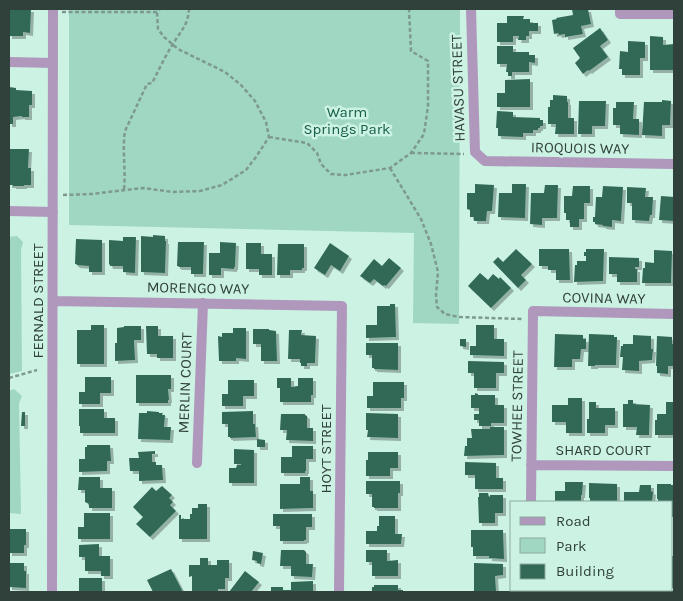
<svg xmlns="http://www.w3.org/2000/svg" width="683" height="601" font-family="Karla,sans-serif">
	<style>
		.green { fill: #9fd7c2 }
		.building { fill: #336957; filter: url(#shadow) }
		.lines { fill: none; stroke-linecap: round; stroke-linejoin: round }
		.path { stroke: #7e998f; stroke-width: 2.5; stroke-dasharray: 4 2.5; stroke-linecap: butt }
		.street { stroke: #af98bc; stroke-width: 10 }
		.labels { text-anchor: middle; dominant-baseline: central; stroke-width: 5; stroke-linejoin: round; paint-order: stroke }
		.street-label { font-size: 15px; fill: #30403a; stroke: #cbf2e3 }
		.park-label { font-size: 15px; fill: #165d48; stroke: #cbf2e3 }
	</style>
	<defs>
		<filter id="shadow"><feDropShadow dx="3" dy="3" stdDeviation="0" flood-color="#0004"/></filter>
	</defs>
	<rect width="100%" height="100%" fill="#cbf2e3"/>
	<!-- green -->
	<path class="green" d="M69,9h391l-1,315 -46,-1 1,-90 -345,-8z
		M17,236l6,6 -2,8 1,121 -13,3v-137z
		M14,389l8,7 -3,7 2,111 -12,-1v-122z"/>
	<!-- building -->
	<path class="building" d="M9,9h22l-1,24 -7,-1v4h-14z
		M572,9h16l3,15 -10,2 2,8 -18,3v-3l-6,1 -1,-2 -4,1 -2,-14 5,-1 -1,-1 17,-3z
		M507,16h17l-1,3h7v4h8v8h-9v5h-3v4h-8l1,-4h-6v6h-16v-19h10z
		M600,28l8,12 -8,6 8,11 -19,14 -1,-1 -5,4 -8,-11 5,-5 -7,-10z
		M650,36l13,1v8l11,-1v26h-24z
		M628,41l17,1v16h-5v17h-18v-6h-3l1,-18 8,1z
		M497,46h16v6h16v3h6v8l-6,-1v10h-17v4h-4v-4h-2l1,-8h-10z
		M530,79v28h-33v-14h8v-13z
		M9,87l7,1v2l16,1v14h-3v12h-7v-1l-9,1v7h-4z
		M553,95l14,1v6h1v16h6v16h-19l1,-10h-8v-17h2v-7h3z
		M662,100l9,1 -1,24h-8v11l-20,-1 2,-33h18z
		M579,101h27l-1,25h-13v8h-14z
		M616,102h18l-1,17h6v16l-19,-1v-9h-7v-17h3z
		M497,111l16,1v5l27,1v2h3v6h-3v2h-2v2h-5v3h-10v4l-25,-1v-8h-2z
		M9,149h20l-1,19h3v17h-7v1h-11v-1h-4z
		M475,184l19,1 -2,26h-5l-1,10h-12v-4h-4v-7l-3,-1v-16h8z
		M512,184h14l-1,34 -27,-1 1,-24h13z
		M545,185h13l-1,33h-15v7l-12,-1 1,-31h13z
		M573,186h17v17h-6v16h-5v8h-9v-7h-4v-7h-2v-17h8z
		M603,186l20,1 -2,34 -9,-1v7l-9,-1v-1l-8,-1v-2h-2v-5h2l1,-20h6z
		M627,187l19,1 -1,9h8l-1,18h-2l-1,6 -17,-1v-17h-5z
		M661,196l13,1v24l-15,-1z
		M153,235l12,1v5h1l-1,32 -24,-1v-36l12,1z
		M123,237h13l-1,36 -12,-1v-6h-13v-2l-1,1v-25l14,1z
		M76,239l26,1v32h-13v-6l-13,-1 1,-1h-2z
		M178,242h26l-1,32h-12v-7h-13l1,-1h-2z
		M220,242l16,1 -1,24h-1v2l-13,-1v7h-12v-22h11z
		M246,243h15v11h11v21h-13v-6h-13z
		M330,243l19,13 -9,15 -9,-6 -6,10 -11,-7z
		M278,244h26v24h-2v2h-12v5h-13z
		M516,249l16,15 -11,11 5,5 -8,8 -25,-26 5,-5 5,5z
		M539,249h30l1,31h-14v-10h-8v-4h-9z
		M586,249h18l-1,32 -29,1 1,-17h2v-4h9v-5h-2v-4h2z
		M654,250l18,1 -1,32h-29l1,-15h2v-6l9,1z
		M609,257l30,1v9h-4v2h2v13h-20v-8h-8z
		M389,258l12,10 -15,18 -2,-1 -1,1 -9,-7 -4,4 -10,-7 14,-17 8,7z
		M480,273l8,7 5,-6 6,5 1,-2 11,11 -20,20 -23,-22z
		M390,304h5l1,33 -30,1v-13h11v-19h13z
		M91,325h13v39h-27v-34h14z
		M476,325h18v14h10v17l-34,-1v-9h6z
		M124,326h17v14h-7l1,20 -20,1v-18h2v-15l7,-1z
		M146,326h12v10h15v22h-16v-4h-10z
		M233,328h13v31l-10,-1v3h-17l-1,-25 4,1v-4h11z
		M253,329h16v1l7,1 1,30h-16v-17h-8z
		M289,330h13l-1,5 15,1 -1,27h-8v3h-6v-3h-1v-4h-12z
		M555,334l28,1v4h3v10h-5l-1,10h-8v8h-18z
		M589,334l25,1v2h3l-1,28h-21v1h-7z
		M633,335l18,1v13h2l-1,11 -13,1v10l-17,-1 1,-13h-3l1,-11h2v-2h10z
		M657,336l15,1v7h2v22h-6v8l-11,-1v-7h-1z
		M460,339h6v8l-6,-1z
		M366,343h32v27l-24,-1v-1h-2v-13h-6z
		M468,361l36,1v11h-8v15h-22v-15h-6z
		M136,375h35v14h-3l1,11h-1v3h-32z
		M85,377h26v16h-11v11h-21v-12h6z
		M277,378h14v9l7,-1v-8h15v17h-2v7h-31v-14h-3z
		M228,380h26v16h-11v10h-21v-12h6z
		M373,382h31v16h-3v10h-34v-12h6z
		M475,393l3,1v1h17v10h9v18h-13v3h-12v-6h-5v-6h5v-6h-8v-13h4z
		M568,398h14v35h-16v-11h-14v-17h16z
		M628,400h5v4l17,1 -1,30h-13l1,-8h-14v-23h5z
		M589,402h7v6h19v17h-10v8h-18v-14h2z
		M666,402h8v33h-19v-15h2v-6h9z
		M79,409h25v9h11v15h-35v-7h-1z
		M147,411l12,1v1h4l-1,2h3l-1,12h7l-1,13 -32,-1 1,-26h8z
		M253,411v13h2l1,13 -26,1v-1h-2v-13h-6v-12z
		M22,412h3v14h-4z
		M366,413l32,1v24l-31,-1 1,-7h-2z
		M281,414h24v1l2,1v12h6v13l-27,-1 1,-10h-7z
		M490,427h14v28l-40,1 1,-10h2v-8h5l-1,-9h19z
		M257,439l8,1v7h-8z
		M87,445h23l1,16h-4v10l-28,1v-13h6v-12h2z
		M292,446h21v13h-7v12h-1v2h-24v-16h11z
		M234,449l20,1v33h-25v-15h7l1,-3h4v-1h-7z
		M155,451v3h-3v8h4v3h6l1,15 -24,1v-10h-9l-1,-13h10l-1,-6z
		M368,452h30v16h-8v8h-24v-16h2z
		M465,462l31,1v15h7v11h-28v-14h-10z
		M79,477h21v11h12v20h-23v-4l-4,-2v-12h-7z
		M300,477h10v14h3v17l-33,1v-25h20z
		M366,481h34v12h-2v15h-24v-1h-2v-13h-6z
		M565,482h18l-1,13h-1v7h-26v-11h10z
		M589,483l28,1v18h-27v-4h-1z
		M657,484h14v1h3v32h-2v-15h-14v-3h-1z
		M640,485h11v6l2,1 -1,10h-28v-10h15z
		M162,486l10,9 -3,3 4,4 -3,3 6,6 -26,26 -14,-13 7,-7 -10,-10 19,-20 4,4z
		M479,493h9l1,4h1v-2h13v18h-8v10h-16l-1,-26h1z
		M198,504h9v35h-28v-24h2v4h9v-5h2v-6h6z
		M84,513h26v26h-32v-12h6z
		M273,514h39v13h-6v13h-2v1h-24v-15h-7z
		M379,516h16v18h7l-1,10h-35v-13h11v-5h2z
		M9,529h17v16h-2v8h-15z
		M471,530h32l1,29 -15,-1v-2h-16v-9h-2z
		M99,544v12h11v20h-9v-5h-16v-14h-6v-12z
		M281,550h23l2,2v12h7l-1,13 -21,-1v-10h-11z
		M366,550h21v11l11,-1v16h-26v-14h-6z
		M253,551l10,2 -2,11 -4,-1v-2l-5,-1z
		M672,556h2v32h-2z
		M200,558h8v7h9v-5h12v18h-4v11h-7v3h-26v-16l-3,1v-12h11z
		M9,563h15v8h2v17l-17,-1z
		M474,563l29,1v11l-8,1 1,15h-22z
		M171,569l12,23h-30l-6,-12z
		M245,571l14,11 -8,10h-22z
		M79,578h23v14h-23z
		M313,581v11h-42v-5h12v3h8v-8z
		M374,585h24v5h5v2h-31v-5h2z"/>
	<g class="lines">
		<!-- path -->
		<path class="path" d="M62,12h95l3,-3
			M269,137l38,6 10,10 4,11 10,10 14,1 45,-7 21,-15 13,-19 4,-28v-45l-17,-10 -2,-42
			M411,153l53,1
			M390,168l31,51 10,25 7,28 -2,23 1,12 8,7 14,3 63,2
			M124,189c2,-19 -2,-39 1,-58l22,-47 5,-1c7,-13 13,-27 21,-39 8,-14 15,-18 16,-35
			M63,195l29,-1 51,-6 30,4 27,-1 22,-6 24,-15 10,-13 13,-20 -3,-15 -11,-21 -14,-16 -16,-13 -47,-23 -14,-12 -6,-8 -1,-17
			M9,378l28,-8"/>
		<!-- street -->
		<path class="street" d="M471,9l4,143 10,9 189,3
			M620,9v5h54
			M9,62l44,1
			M9,211l44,1
			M53,301l289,5 -3,286
			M197,463l6,-160
			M531,465l143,1
			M531,502l2,-191 141,3
			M52,592l1,-583
			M530,592v-2"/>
	</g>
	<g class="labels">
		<!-- street labels -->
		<g class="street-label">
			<text transform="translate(458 88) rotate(-92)">HAVASU STREET</text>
			<text transform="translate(580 148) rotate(1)">IROQUOIS WAY</text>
			<text transform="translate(198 288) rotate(1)">MORENGO WAY</text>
			<text transform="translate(604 298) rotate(1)">COVINA WAY</text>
			<text transform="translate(38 301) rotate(-90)">FERNALD STREET</text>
			<text transform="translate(185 383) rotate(-88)">MERLIN COURT</text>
			<text transform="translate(517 406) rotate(-89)">TOWHEE STREET</text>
			<text transform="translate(326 449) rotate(-90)">HOYT STREET</text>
			<text x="603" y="450">SHARD COURT</text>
		</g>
		<!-- park labels -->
		<g class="park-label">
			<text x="347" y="112">Warm<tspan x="347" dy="17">Springs Park</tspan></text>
		</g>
	</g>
	<!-- border -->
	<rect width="683" height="601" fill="none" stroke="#30403a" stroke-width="20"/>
	<!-- legend -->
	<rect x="510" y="501" width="162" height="90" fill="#cbf2e3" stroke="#8dab9f"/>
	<rect x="520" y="517" width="25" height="8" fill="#af98bc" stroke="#8dab9f"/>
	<text x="556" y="526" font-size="15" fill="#30403a">Road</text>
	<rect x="520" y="538" width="25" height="15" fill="#9fd7c2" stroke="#8dab9f"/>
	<text x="556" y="551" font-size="15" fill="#30403a">Park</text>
	<rect x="520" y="564" width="25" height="15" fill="#336957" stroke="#8dab9f"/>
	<text x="556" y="576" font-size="15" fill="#30403a">Building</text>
</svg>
